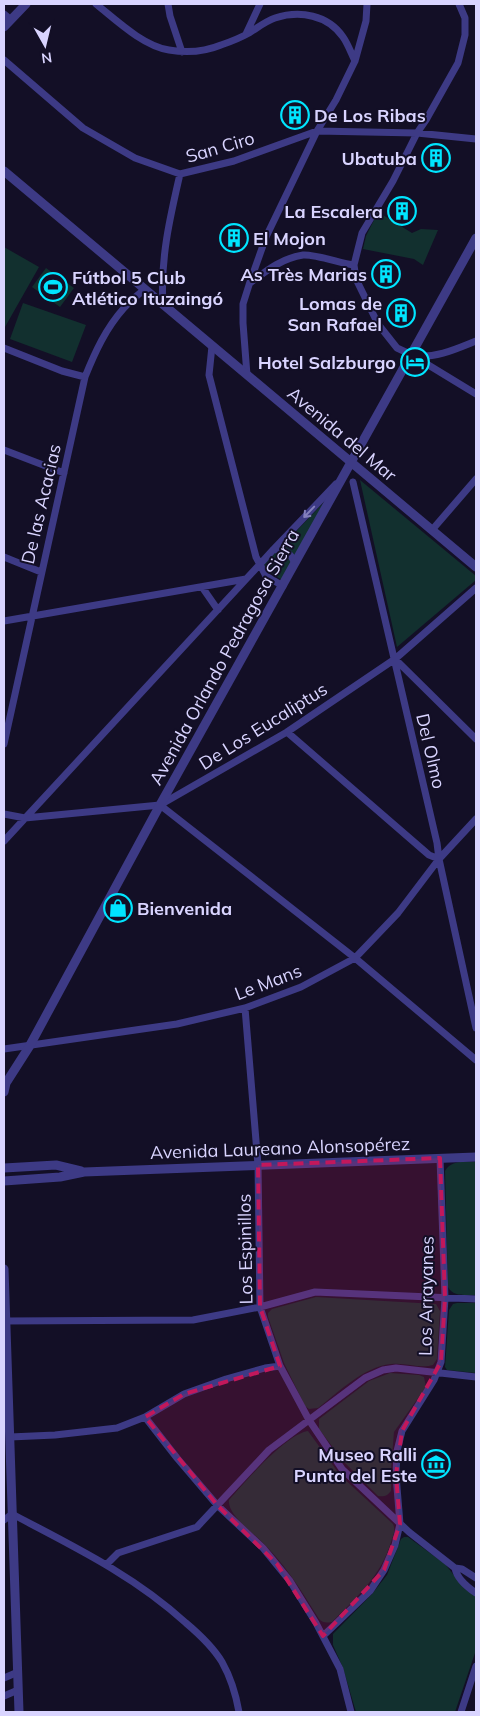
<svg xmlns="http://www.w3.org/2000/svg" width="480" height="1716" font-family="Mulish,sans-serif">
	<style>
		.green { fill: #12302f }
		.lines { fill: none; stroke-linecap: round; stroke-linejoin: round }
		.minor { stroke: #3d3a85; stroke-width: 7 }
		.tertiary { stroke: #3d3a85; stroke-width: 9 }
		.oneway { stroke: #837fbc }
		.marked { fill: #c2185b; fill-opacity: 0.2; stroke: #c2185b; stroke-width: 4; stroke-dasharray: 10 6; stroke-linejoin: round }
		.labels { text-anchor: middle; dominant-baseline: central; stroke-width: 4; stroke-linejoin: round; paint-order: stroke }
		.poi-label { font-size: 18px; font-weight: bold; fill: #d9d4ff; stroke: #130f26; text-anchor: end }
		.street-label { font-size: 18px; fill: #d9d4ff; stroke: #130f26 }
	</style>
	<rect width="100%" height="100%" fill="#130f26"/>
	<!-- green -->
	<path class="green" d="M378,212l34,21 9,-4 17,1 -15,35 -9,-6 -51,-10 3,-13z
		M4,247l35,20 -34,60h-1z
		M46,268l28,20 -14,19 -28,-20z
		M23,303l63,22 -14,37 -62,-23z
		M360,480l116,96v4l-79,67z
		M327,499l-45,81 -20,-13z
		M476,1162v133c-10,0 -23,2 -28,-8l-3,-116c6,-11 20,-9 31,-9z
		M316,1297l120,7 4,7 -3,48 -4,6c-13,4 -28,-3 -42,-1 -28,3 -52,28 -73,44l-9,1 -4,-3 -21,-43 -16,-46v-4l4,-4z
		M457,1303h19v70l-29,-3 -2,-3 4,-57 4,-6z
		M390,1373l29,2 5,2 2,10 -32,45 -3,37v22c-4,5 -7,6 -13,5l-34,-34 -25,-33v-10l50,-38z
		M308,1431l32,44 53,49c3,7 0,11 -2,18 -10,34 -35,56 -59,80 -6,1 -9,1 -13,-3 -18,-29 -35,-57 -61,-81 -9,-8 -31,-25 -29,-38 15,-17 57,-66 79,-69z
		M404,1537h4l37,27 20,25 11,7v54l-21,62h-99l-13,-44 -10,-23v-11l39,-40 15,-19 14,-36z"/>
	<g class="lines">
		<!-- minor -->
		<path class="minor" d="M96,4c20,16 47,42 73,46 18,3 35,2 52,-5 9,-3 19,-7 28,-12 8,-5 17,-12 26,-15 25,-8 53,-3 68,19 5,7 8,16 12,24
			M168,4l2,12 12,36
			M459,4l6,14v17l-7,28 -32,57 -9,13 -24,48 -31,52 -8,32 2,14 22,45 19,24 15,7 64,39
			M4,14l7,6
			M246,34l14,-30
			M4,60l79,68 52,30 45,16 54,-13 83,-30 100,2 59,6
			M250,283c16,-12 32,-25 53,-28 12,-1 37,8 51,10
			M163,305c-3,-45 7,-88 17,-131
			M212,346l-3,29 47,182 10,19 17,10
			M4,348l58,23 23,6
			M415,356c22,2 41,-7 61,-15
			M247,375l-4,-52v-19l6,-19 17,-48 51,-106 19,-31 19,-39 11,-40 1,-17
			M4,450l60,23
			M353,482l84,361 2,16 37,169
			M432,530l44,-51
			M273,550c11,-1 18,3 22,13
			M4,557l37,15
			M202,587l16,23
			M4,621l242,-42
			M395,659l81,80
			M287,732l142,123 10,4
			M4,744l81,-367c10,-25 21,-49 39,-69 6,-7 14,-13 21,-19
			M160,805l195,153 121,102
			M4,814l21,4 135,-13 127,-73 108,-73 81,-71
			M4,841l269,-291 63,-66
			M245,1008l13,157 2,142 20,59 29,54 33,49 67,63 46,36 7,1 14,9
			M4,1049l173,-25 68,-16 56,-21 54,-29 43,-45 41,-54 37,-40
			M4,1321l189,-1 67,-13 55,-15 161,7
			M145,1417l32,41 40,47 46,43 27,33 26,42 24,46 11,43
			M10,1437l45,-2 62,-7 28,-11 39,-23 42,-15 39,-11 15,-2
			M4,1520l8,-6c61,32 123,62 174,109 13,11 27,24 36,39 9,16 14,33 17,50
			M107,1564l11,-11 79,-26 72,-77 96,-72 18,-8 13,-2 80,9
			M455,1568c2,11 12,19 21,25
			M323,1636l47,-45 14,-21 11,-25 5,-21 -4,-49 1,-24 5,-20 32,-51 7,-18 4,-64 -5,-140
			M4,1678l14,-6
			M4,1696l14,-6
			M461,1712l15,-46"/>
		<!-- tertiary -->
		<path class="tertiary" d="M4,27l22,-23
			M4,171l472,396
			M4,1092l2,-9 23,-36 131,-242 316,-567
			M4,1168l52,-3 25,6
			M4,1181l56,-4 24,-5 392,-15
			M4,1269l15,443"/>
	</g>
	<!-- one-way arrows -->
	<defs><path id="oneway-shaft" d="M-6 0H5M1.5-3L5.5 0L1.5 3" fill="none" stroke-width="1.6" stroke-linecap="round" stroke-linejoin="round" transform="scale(1.25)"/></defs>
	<use class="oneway" href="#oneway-shaft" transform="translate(309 512) rotate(134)"/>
	<!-- marked area -->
	<path class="marked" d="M440,1158l5,140 -4,64 -39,69 -6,44 4,49 -16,46 -61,66 -46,-72 -60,-59 -72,-88 39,-23 96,-28 -20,-59 -2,-142z"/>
	<!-- icons -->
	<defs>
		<symbol id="building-ring" viewBox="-11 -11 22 22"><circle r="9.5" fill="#130f26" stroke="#00e5ff" stroke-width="1.5"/><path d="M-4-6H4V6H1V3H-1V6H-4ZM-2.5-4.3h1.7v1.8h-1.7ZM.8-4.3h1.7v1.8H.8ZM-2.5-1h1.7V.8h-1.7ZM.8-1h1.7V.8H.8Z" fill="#00e5ff"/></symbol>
		<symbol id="stadium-ring" viewBox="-11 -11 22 22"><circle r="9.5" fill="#130f26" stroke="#00e5ff" stroke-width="1.5"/><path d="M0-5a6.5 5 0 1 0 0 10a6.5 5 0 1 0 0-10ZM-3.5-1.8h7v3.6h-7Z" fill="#00e5ff"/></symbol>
		<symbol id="hotel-ring" viewBox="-11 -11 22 22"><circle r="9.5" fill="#130f26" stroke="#00e5ff" stroke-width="1.5"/><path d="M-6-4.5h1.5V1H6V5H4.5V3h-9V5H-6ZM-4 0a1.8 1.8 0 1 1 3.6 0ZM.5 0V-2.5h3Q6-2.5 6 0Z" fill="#00e5ff"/></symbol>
		<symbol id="shop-ring" viewBox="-11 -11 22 22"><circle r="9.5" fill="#130f26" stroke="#00e5ff" stroke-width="1.5"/><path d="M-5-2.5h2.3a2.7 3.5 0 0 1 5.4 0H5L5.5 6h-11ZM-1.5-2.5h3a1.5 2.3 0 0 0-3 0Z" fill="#00e5ff"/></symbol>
		<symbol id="museum-ring" viewBox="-11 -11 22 22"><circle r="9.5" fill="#130f26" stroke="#00e5ff" stroke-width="1.5"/><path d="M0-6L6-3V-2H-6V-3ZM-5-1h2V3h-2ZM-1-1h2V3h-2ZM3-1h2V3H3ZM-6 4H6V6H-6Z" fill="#00e5ff"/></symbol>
	</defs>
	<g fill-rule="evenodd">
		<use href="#building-ring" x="279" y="99" width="32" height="32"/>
		<use href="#building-ring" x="420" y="142" width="32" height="32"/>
		<use href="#building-ring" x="386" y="195" width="32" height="32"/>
		<use href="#building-ring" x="218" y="222" width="32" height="32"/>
		<use href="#building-ring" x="370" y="258" width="32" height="32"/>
		<use href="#stadium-ring" x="37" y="271" width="32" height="32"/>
		<use href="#building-ring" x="385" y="297" width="32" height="32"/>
		<use href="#hotel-ring" x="399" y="346" width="32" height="32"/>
		<use href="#shop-ring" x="102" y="892" width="32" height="32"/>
		<use href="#museum-ring" x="420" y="1448" width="32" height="32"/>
	</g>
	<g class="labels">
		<!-- poi labels -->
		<g class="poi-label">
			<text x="314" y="115" text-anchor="start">De Los Ribas</text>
			<text x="417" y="158">Ubatuba</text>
			<text x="383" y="211">La Escalera</text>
			<text x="253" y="238" text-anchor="start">El Mojon</text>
			<text x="367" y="274">As Très Marias</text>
			<text x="72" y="277" text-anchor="start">Fútbol 5 Club<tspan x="72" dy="21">Atlético Ituzaingó</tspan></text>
			<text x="382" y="303">Lomas de<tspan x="382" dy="21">San Rafael</tspan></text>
			<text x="396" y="362">Hotel Salzburgo</text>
			<text x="137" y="908" text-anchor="start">Bienvenida</text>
			<text x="417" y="1454">Museo Ralli<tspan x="417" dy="21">Punta del Este</tspan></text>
		</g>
		<!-- street labels -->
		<g class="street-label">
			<text transform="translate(220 147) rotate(-16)">San Ciro</text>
			<text transform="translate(342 434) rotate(40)">Avenida del Mar</text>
			<text transform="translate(41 504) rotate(-77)">De las Acacias</text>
			<text transform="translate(224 657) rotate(-61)">Avenida Orlando Pedragosa Sierra</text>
			<text transform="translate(263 726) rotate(-32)">De Los Eucaliptus</text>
			<text transform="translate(431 751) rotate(77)">Del Olmo</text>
			<text transform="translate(268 982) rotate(-21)">Le Mans</text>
			<text transform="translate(280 1148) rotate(-2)">Avenida Laureano Alonsopérez</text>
			<text transform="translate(245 1249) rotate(-91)">Los Espinillos</text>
			<text transform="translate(426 1296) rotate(-89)">Los Arrayanes</text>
		</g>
	</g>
	<!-- border -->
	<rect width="480" height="1716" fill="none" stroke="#d9d4ff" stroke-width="10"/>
	<!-- north arrow -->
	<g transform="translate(45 45) rotate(172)" stroke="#130f26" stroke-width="4" paint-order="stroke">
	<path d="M0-4L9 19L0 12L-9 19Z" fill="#d9d4ff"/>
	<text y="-8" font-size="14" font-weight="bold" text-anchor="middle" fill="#d9d4ff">N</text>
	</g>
</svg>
